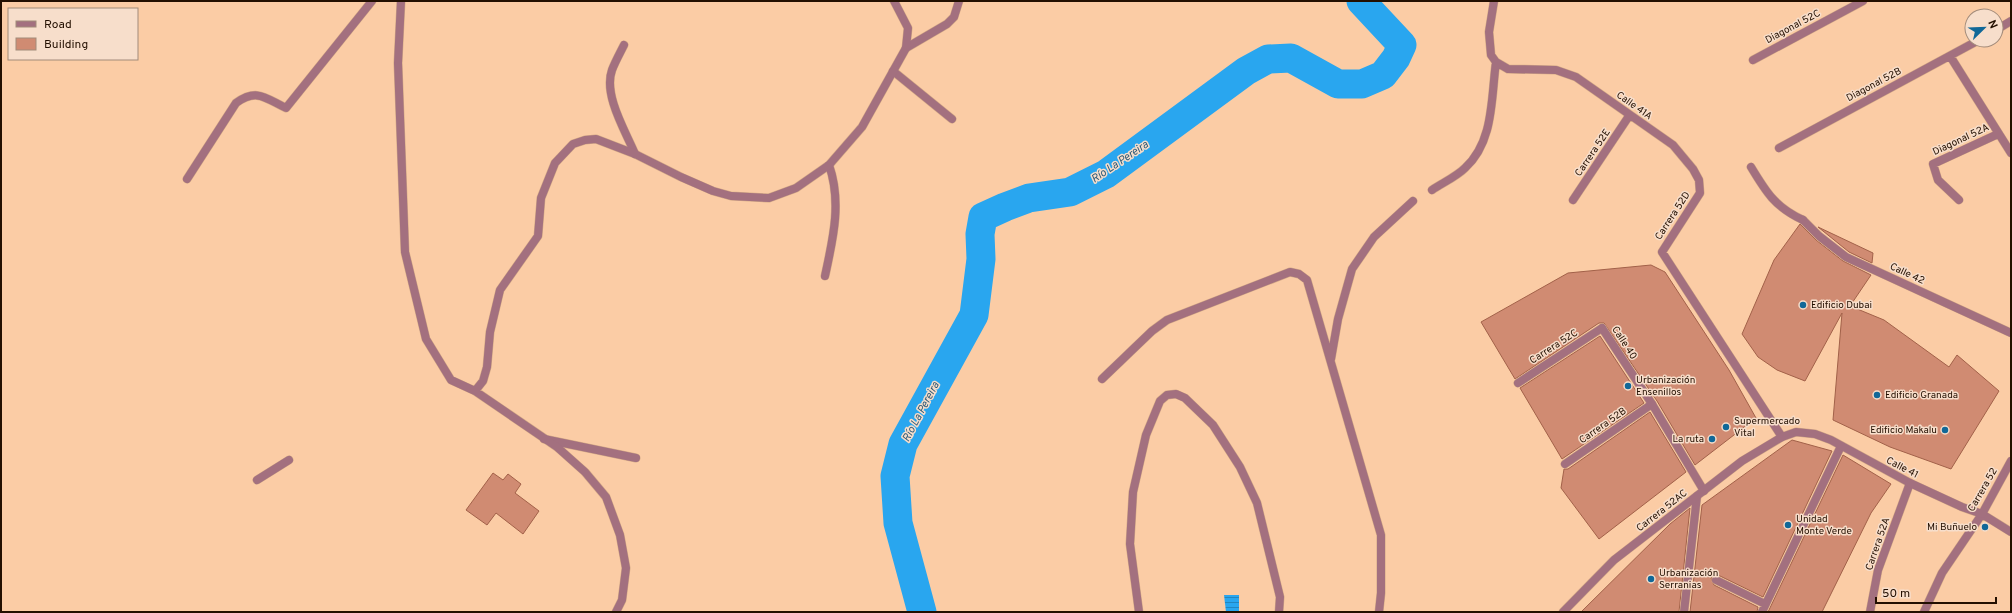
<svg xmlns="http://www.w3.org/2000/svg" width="2012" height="613" font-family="Overpass,sans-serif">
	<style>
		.water { fill: url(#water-rules) }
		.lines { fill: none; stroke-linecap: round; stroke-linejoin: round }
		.river { stroke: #29a6ef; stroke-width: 29 }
		.building { fill: #d08b72; stroke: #a26149 }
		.service-casing { stroke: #d4aa87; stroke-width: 9 }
		.pedestrian-casing { stroke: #d4aa87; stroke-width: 9 }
		.minor-casing { stroke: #d4aa87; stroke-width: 9 }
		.tertiary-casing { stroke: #d4aa87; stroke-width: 9 }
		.service { stroke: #a3707f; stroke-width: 8 }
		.pedestrian { stroke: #a3707f; stroke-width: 8 }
		.minor { stroke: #a3707f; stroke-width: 8 }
		.tertiary { stroke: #a3707f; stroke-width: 8 }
		.poi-dot { fill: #116898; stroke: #f7decb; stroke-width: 1.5 }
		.labels { text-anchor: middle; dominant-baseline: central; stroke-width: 3; stroke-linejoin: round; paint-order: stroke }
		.street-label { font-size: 10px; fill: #230f00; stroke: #f7decb }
		.poi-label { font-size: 10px; fill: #230f00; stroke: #f7decb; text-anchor: start }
		.water-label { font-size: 11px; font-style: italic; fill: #2c5978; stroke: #f7decb }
	</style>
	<defs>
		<pattern id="water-rules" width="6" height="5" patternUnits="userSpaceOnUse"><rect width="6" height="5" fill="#29a6ef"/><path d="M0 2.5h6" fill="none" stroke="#2386bf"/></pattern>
	</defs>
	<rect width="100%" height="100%" fill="#fbcca5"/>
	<!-- water -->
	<path class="water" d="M1224,595h15v17h-13z"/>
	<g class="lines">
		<!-- river -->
		<path class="river" d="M922,612l-24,-89 -3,-47 8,-32 71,-129 7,-56 -1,-25 3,-17 22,-10 24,-9 41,-6 36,-18 140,-103 22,-12 23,-1 47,26h24l21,-9 13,-17 6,-13 -41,-44"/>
	</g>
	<!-- building -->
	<path class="building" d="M1800,224l16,16 27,21 28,14 -21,31 34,14 65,47 8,-12 42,36 -48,78 -61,-22 -57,-27 9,-107 -37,68 -28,-11 -19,-13 -16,-23 32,-74z
		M1818,227l55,26 -1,10 -23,-11z
		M1651,265l14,7 64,98 27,48 -61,47 -38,-64 -53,-78h-5l-84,56 -34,-57 87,-49z
		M1600,336l44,67 -82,56 -42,-71z
		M1650,412l36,60 -87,67 -38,-51 3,-19h4z
		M1792,440l40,11 -69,146 -45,-22h-5l-2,3 3,7 44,22 -1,5h-67l12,-107z
		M1843,455l48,29 -20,29 -49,99h-54z
		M493,473l10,7 5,-6 13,10 -6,9 24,18 -16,23 -27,-21 -9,12 -21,-15z
		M1690,508l-11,104h-98l89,-88z"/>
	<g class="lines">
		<defs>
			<path id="service" d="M624,45c-4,8 -9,17 -12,25 -9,25 14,62 23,84
				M906,48l41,-24 7,-7 5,-16
				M893,71l59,48
				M1751,167c15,25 24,40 52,53
				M187,179l49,-76c21,-15 29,-5 50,5l86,-107
				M825,276c8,-37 17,-74 4,-111
				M544,439l92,19
				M257,480l32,-20
				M1139,612l-9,-68 3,-52 13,-57 14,-34 7,-6 9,-1 9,4 28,27 27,42 17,36 23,94 -1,15"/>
			<path id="pedestrian" d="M1518,383l84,-55
				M1565,464l87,-60"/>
			<path id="minor" d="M401,1l-3,62 7,189 21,87 25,41 24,11 82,56 28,25 21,25 14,38 6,33 -4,32 -6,12
				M1494,1l-5,31 2,23 5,7 12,7 48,1 20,7 97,68 20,24 6,11 1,13 -38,59 120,185
				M1996,30l15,-9
				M1950,56l61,97
				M1753,60l110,-59
				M1779,148l200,-108
				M1432,190c10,-7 24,-13 33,-22 29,-26 26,-70 31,-106
				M1573,200l56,-84
				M1959,200l-21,-20 -5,-16 65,-30
				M1803,220l16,16 27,21 165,76
				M1602,328l50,76 52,87
				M1331,359l7,-40 14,-50 22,-32 39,-36
				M1102,379l50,-48 15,-11 123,-48 9,2 8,6 74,255v58l-2,19
				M475,391l8,-10 4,-14 3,-35 10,-42 38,-54 3,-38 14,-35 18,-19 12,-4 11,-1 39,15 46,23 32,14 18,5 38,2 27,-10 33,-23 33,-38 44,-79 2,-20 -14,-27
				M1716,580l49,24
				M1684,612l13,-116
				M1762,612l79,-166
				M1870,612l8,-42 32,-87
				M1924,612l18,-39 40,-59 29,18"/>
			<path id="tertiary" d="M1563,612l51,-52 128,-99 40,-24 14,-5 19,2 16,6 79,43 52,24 20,7 29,-53"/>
		</defs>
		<!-- service casing -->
		<use href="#service" class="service-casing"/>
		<!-- pedestrian casing -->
		<use href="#pedestrian" class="pedestrian-casing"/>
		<!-- minor casing -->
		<use href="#minor" class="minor-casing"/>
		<!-- tertiary casing -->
		<use href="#tertiary" class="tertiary-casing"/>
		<!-- service -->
		<use href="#service" class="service"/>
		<!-- pedestrian -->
		<use href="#pedestrian" class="pedestrian"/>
		<!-- minor -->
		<use href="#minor" class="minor"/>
		<!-- tertiary -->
		<use href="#tertiary" class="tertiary"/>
	</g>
	<!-- markers -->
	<g class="poi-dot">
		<circle cx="1803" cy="305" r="4"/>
		<circle cx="1628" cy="386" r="4"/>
		<circle cx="1877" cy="395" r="4"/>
		<circle cx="1726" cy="427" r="4"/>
		<circle cx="1945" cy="430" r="4"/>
		<circle cx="1712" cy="439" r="4"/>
		<circle cx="1788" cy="525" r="4"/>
		<circle cx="1985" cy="527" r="4"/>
		<circle cx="1651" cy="579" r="4"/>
	</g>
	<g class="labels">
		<!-- street labels -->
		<g class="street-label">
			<text transform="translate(1793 27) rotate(-28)">Diagonal 52C</text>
			<text transform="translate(1874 85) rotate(-28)">Diagonal 52B</text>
			<text transform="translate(1634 106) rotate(35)">Calle 41A</text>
			<text transform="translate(1961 140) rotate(-25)">Diagonal 52A</text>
			<text transform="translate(1593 153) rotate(-56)">Carrera 52E</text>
			<text transform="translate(1673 216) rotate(-57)">Carrera 52D</text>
			<text transform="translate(1907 274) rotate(25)">Calle 42</text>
			<text transform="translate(1624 343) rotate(57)">Calle 40</text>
			<text transform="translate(1554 347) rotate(-33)">Carrera 52C</text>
			<text transform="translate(1603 426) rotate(-35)">Carrera 52B</text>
			<text transform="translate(1902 468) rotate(27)">Calle 41</text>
			<text transform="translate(1983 490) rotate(-60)">Carrera 52</text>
			<text transform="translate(1662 511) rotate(-38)">Carrera 52AC</text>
			<text transform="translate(1878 544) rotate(-71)">Carrera 52A</text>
		</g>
		<!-- poi labels -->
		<g class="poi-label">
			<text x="1811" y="305">Edificio Dubai</text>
			<text x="1636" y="380">Urbanización<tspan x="1636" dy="12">Ensenillos</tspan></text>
			<text x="1885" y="395">Edificio Granada</text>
			<text x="1734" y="421">Supermercado<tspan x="1734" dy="12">Vital</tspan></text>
			<text x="1937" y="430" text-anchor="end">Edificio Makalu</text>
			<text x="1704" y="439" text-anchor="end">La ruta</text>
			<text x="1796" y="519">Unidad<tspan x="1796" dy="12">Monte Verde</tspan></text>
			<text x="1977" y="527" text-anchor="end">Mi Buñuelo</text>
			<text x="1659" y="573">Urbanización<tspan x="1659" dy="12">Serranias</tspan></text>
		</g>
		<!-- water labels -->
		<g class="water-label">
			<text transform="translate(1120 162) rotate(-34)">Río La Pereira</text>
			<text transform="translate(921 412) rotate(-62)">Río La Pereira</text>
		</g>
	</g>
	<!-- border -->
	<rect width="2012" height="613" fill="none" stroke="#230f00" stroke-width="4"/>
	<!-- legend -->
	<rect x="8" y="8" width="130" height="52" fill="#f7decb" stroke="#a28b7a"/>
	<rect x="16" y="21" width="20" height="6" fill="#a3707f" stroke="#a28b7a"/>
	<text x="44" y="28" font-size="12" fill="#230f00">Road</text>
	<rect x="16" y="38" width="20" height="12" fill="#d08b72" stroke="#a28b7a"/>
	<text x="44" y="48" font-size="12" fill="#230f00">Building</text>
	<!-- north arrow -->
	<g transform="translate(1984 28) rotate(67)"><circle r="19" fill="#f7decb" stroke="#a28b7a"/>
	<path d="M0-3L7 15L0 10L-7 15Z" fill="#116898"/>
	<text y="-6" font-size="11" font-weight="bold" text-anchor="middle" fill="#230f00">N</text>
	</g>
	<!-- scale -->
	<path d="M1876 597v6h120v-6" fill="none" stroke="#230f00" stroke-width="2"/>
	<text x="1882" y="597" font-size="12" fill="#230f00" stroke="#f7decb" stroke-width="3" paint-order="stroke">50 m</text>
</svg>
